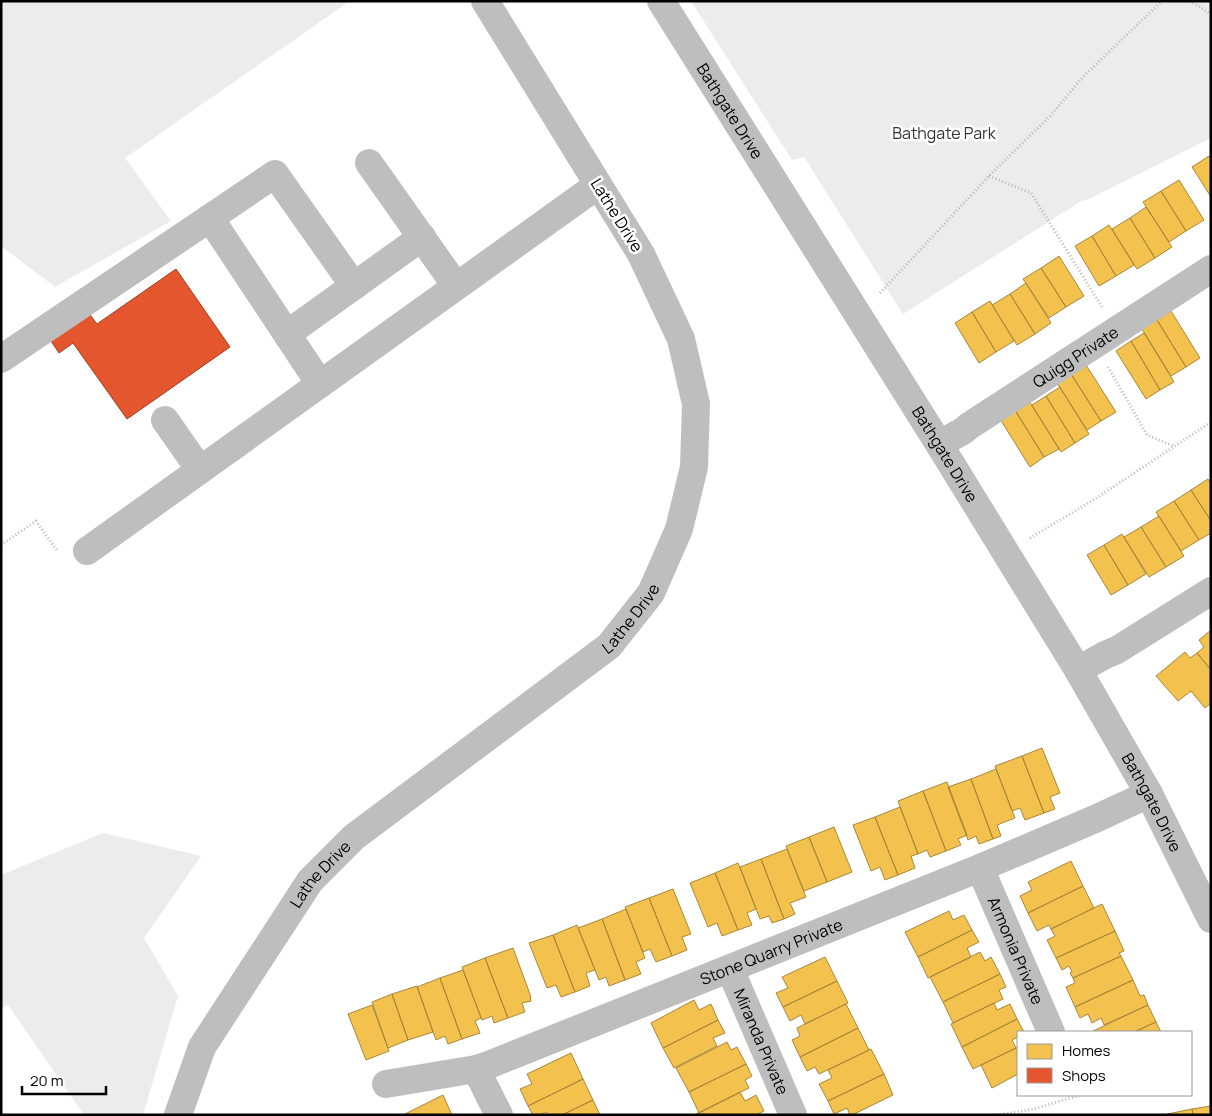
<svg xmlns="http://www.w3.org/2000/svg" width="1212" height="1116" font-family="Manrope,sans-serif">
	<style>
		.green { fill: #ececec }
		.homes { fill: #f2c14e; stroke: #a98737 }
		.shops { fill: #e4572e; stroke: #a03d20 }
		.lines { fill: none; stroke-linecap: round; stroke-linejoin: round }
		.path { stroke: #b9b9b9; stroke-width: 3; stroke-dasharray: 1 2.5; stroke-linecap: butt }
		.minor { stroke: #bebebe; stroke-width: 28 }
		.labels { text-anchor: middle; dominant-baseline: central; stroke-width: 5; stroke-linejoin: round; paint-order: stroke }
		.street-label { font-size: 16px; fill: #000; stroke: #fff }
		.park-label { font-size: 16px; fill: #333; stroke: #fff }
	</style>
	<rect width="100%" height="100%" fill="#fff"/>
	<!-- green -->
	<path class="green" d="M1,1h349l-225,157 46,63 -116,66 -54,-41z
		M691,1h520v137l-126,63 -2,-1 -180,114 -99,-157 -12,3z
		M103,833l98,23 -57,82 34,58 -35,119h-59l-76,-110 -7,4v-134z"/>
	<!-- homes -->
	<path class="homes" d="M1209,156l2,3v38l-19,-30z
		M1179,180l25,40 -18,11 -25,-40z
		M1161,191l25,40 -17,11 -26,-40z
		M1146,207l26,40 -17,11 -25,-40z
		M1130,218l25,40 -18,11 -25,-40z
		M1109,225l25,40 -18,11 -24,-40z
		M1092,236l24,40 -17,10 -24,-40z
		M1059,256l25,40 -18,11 -25,-39z
		M1041,268l25,39 -17,11 -26,-39z
		M1026,283l25,40 -16,11 -25,-40z
		M1010,294l25,40 -18,11 -25,-40z
		M990,301l24,40 -18,11 -24,-40z
		M1171,311l29,47 -14,9 -29,-47z
		M972,312l24,40 -17,11 -24,-40z
		M1157,320l29,47 -15,9 -29,-47z
		M1144,333l30,49 -14,8 -29,-49z
		M1131,341l29,49 -14,9 -30,-48z
		M1086,365l30,47 -15,9 -30,-47z
		M1071,374l30,47 -14,9 -30,-47z
		M1060,387l29,47 -14,9 -29,-47z
		M1046,396l29,47 -14,9 -29,-47z
		M1029,401l30,48 -15,8 -29,-47z
		M1015,410l29,47 -14,10 -30,-48z
		M1208,479l3,5v37l-20,-31z
		M1191,490l20,31v12l-12,7 -25,-39z
		M1174,501l25,39 -18,11 -25,-39z
		M1159,516l25,40 -18,11 -25,-40z
		M1141,527l25,40 -17,10 -25,-40z
		M1122,534l24,40 -18,11 -24,-40z
		M1104,545l24,40 -17,10 -24,-40z
		M1211,630v40l-14,-17 7,-6 -5,-7z
		M1185,652l5,6 7,-5 14,17v33l-6,5 -14,-17 -13,10 -22,-25z
		M1042,748l18,45 -10,4 5,12 -11,4 -22,-57z
		M1022,756l22,57 -19,7 -5,-12 -8,3 -17,-45z
		M996,769l19,49 -18,7 4,11 -8,3 -22,-60z
		M971,779l22,60 -14,5 -3,-8 -8,4 -20,-53z
		M947,782l20,53 -9,4 3,6 -15,6 -23,-60z
		M923,791l23,60 -16,6 -3,-7 -9,4 -20,-53z
		M900,807l18,47 -7,2 4,12 -17,7 -23,-58z
		M875,817l23,58 -13,5 -5,-13 -9,4 -18,-46z
		M834,827l18,45 -25,10 -18,-45z
		M809,837l18,45 -23,9 -18,-45z
		M787,849l19,48 -16,6 5,11 -11,5 -23,-60z
		M761,859l23,60 -12,4 -3,-7 -9,3 -20,-52z
		M1071,861l12,25 -55,27 -8,-17 12,-6 -4,-8z
		M738,863l18,46 -9,4 5,12 -14,5 -23,-57z
		M715,873l23,57 -16,6 -5,-13 -9,4 -18,-44z
		M1083,886l11,22 -43,21 -2,-4 -12,6 -9,-18z
		M673,889l18,45 -9,3 5,13 -15,6 -23,-58z
		M649,898l23,58 -16,6 -6,-13 -7,3 -18,-45z
		M1102,904l13,27 -59,27 -9,-18 8,-4 -4,-7z
		M626,909l19,49 -9,4 5,12 -16,6 -23,-61z
		M949,911l4,9 11,-5 8,15 -54,27 -13,-25z
		M602,919l23,61 -16,6 -3,-9 -7,3 -21,-52z
		M577,925l18,45 -9,3 4,13 -15,6 -22,-57z
		M972,930l7,12 -12,6 4,9 -43,21 -10,-21z
		M1115,931l9,20 -5,2 2,3 -48,22 -3,-5 2,-1 -3,-6 -7,4 -6,-12z
		M553,935l22,57 -14,5 -5,-12 -9,3 -18,-45z
		M513,948l18,49h-1l1,4 -9,2 3,9 -17,6 -23,-60z
		M980,952l5,9 6,-4 9,17 -57,28 -13,-25z
		M1121,956l12,24 -58,27 -9,-20 9,-4 -2,-5z
		M825,957l12,24 -54,26 -7,-14 12,-5 -6,-11z
		M485,958l23,60 -14,5 -2,-7 -10,4 -20,-53z
		M463,970l18,48 -6,3 5,12 -18,6 -22,-61z
		M1000,974l6,13 -7,3 4,9 -50,24 -10,-21z
		M440,978l22,61 -14,5 -3,-8 -9,4 -19,-53z
		M1133,980l7,16 4,-1 4,10 -44,20 -3,-7 -9,5 -4,-9 -8,4 -5,-11z
		M837,981l11,22 -43,21 -4,-9 -11,6 -7,-14z
		M417,986l16,46 -25,8 -16,-46z
		M392,994l16,46 -20,8 -16,-46z
		M694,1000l5,10 12,-6 7,16 -55,28 -12,-25z
		M994,1003l3,7 13,-6 7,15 -55,28 -11,-23z
		M846,1004l12,24 -58,29 -8,-17 8,-4 -3,-8z
		M372,1005l17,46 -23,9 -18,-46z
		M1148,1005l8,17 -22,10h-40l-1,-1z
		M1017,1019l7,13h-6v5l-6,3 4,8 -43,21 -11,-22z
		M718,1020l7,13 -12,5 4,8 -43,22 -11,-20z
		M1156,1022l5,10h-27z
		M858,1028l11,22 -50,24 -4,-7 -8,4 -7,-14z
		M727,1042l4,8 6,-3 9,17 -57,28 -13,-24z
		M1018,1047v27l-26,14 -11,-23z
		M871,1049l13,25 -56,27 -9,-17 13,-6 -4,-8z
		M571,1053l12,26 -55,27 -8,-17 12,-5 -5,-10z
		M746,1064l6,12 -7,4 4,8 -50,25 -10,-21z
		M884,1074l9,21 -41,20h-2l-3,-7 -13,6 -6,-13z
		M583,1079l10,21 -31,15h-15l-1,-3 -6,3h-7l-5,-9z
		M740,1092l5,9 11,-6 8,16 -8,4 -60,-1z
		M443,1095l9,20h-49z
		M593,1100l7,15h-38z
		M1211,1106v9h-18l-1,-6z
		M1192,1109l1,6h-26v-1z"/>
	<!-- shops -->
	<path class="shops" d="M176,269l54,78 -103,72 -54,-76 -14,10 -10,-15 38,-27 10,13z"/>
	<g class="lines">
		<!-- path -->
		<path class="path" d="M1190,1l21,13
			M989,176l42,17 71,114
			M880,293l109,-117 62,-61 32,-38 79,-76
			M1108,367l39,68 26,11
			M1030,538l65,-39 116,-77
			M1,545l35,-24 22,31
			M997,1115l37,-6 46,-14"/>
		<!-- minor -->
		<g class="minor">
			<path id="s1" d="M661,1l278,443 139,226 71,124 62,125"/>
			<path d="M369,163l87,123"/>
			<path d="M210,218l110,166"/>
			<path d="M287,334l135,-97"/>
			<path d="M1,359l274,-185 79,112"/>
			<path d="M165,420l35,50"/>
			<path id="s2" d="M939,444l24,-13 6,-5 242,-157"/>
			<path d="M87,551l511,-366"/>
			<path d="M1078,670l27,-15 12,-5 94,-59"/>
			<path id="s3" d="M980,868l71,164"/>
			<path id="s4" d="M730,969l63,146"/>
			<path d="M476,1069l23,46"/>
			<path id="s5" d="M386,1084l90,-15 10,-3 494,-198 115,-49 54,-25"/>
			<path id="s6" d="M178,1115l24,-68 108,-166 44,-44 255,-191 42,-53 28,-64 15,-62 2,-63 -15,-65 -40,-85 -156,-253"/>
		</g>
	</g>
	<g class="labels">
		<!-- street labels -->
		<g class="street-label">
			<text stroke="none"><textPath href="#s1" startOffset="130">Bathgate Drive</textPath></text>
			<text transform="translate(617 215) rotate(58)">Lathe Drive</text>
			<text stroke="none"><textPath href="#s2" startOffset="162">Quigg Private</textPath></text>
			<text stroke="none"><textPath href="#s1" startOffset="535">Bathgate Drive</textPath></text>
			<text stroke="none"><textPath href="#s6" startOffset="686">Lathe Drive</textPath></text>
			<text stroke="none"><textPath href="#s1" startOffset="940">Bathgate Drive</textPath></text>
			<text stroke="none"><textPath href="#s6" startOffset="282">Lathe Drive</textPath></text>
			<text stroke="none"><textPath href="#s3" startOffset="90">Armonia Private</textPath></text>
			<text stroke="none"><textPath href="#s5" startOffset="409">Stone Quarry Private</textPath></text>
			<text stroke="none"><textPath href="#s4" startOffset="79">Miranda Private</textPath></text>
		</g>
		<!-- park labels -->
		<g class="park-label">
			<text x="944" y="133">Bathgate Park</text>
		</g>
	</g>
	<!-- border -->
	<rect width="1212" height="1116" fill="none" stroke="#000000" stroke-width="5"/>
	<!-- legend -->
	<rect x="1017" y="1031" width="175" height="65" fill="#ffffff" stroke="#999999"/>
	<rect x="1027" y="1044" width="25" height="15" fill="#f2c14e" stroke="#999999"/>
	<text x="1062" y="1056" font-size="15" fill="#000000">Homes</text>
	<rect x="1027" y="1068" width="25" height="15" fill="#e4572e" stroke="#999999"/>
	<text x="1062" y="1081" font-size="15" fill="#000000">Shops</text>
	<!-- scale -->
	<path d="M22 1086v8h84v-8" fill="none" stroke="#000000" stroke-width="2.5"/>
	<text x="30" y="1086" font-size="15" fill="#000000" stroke="#ffffff" stroke-width="4" paint-order="stroke">20 m</text>
</svg>
